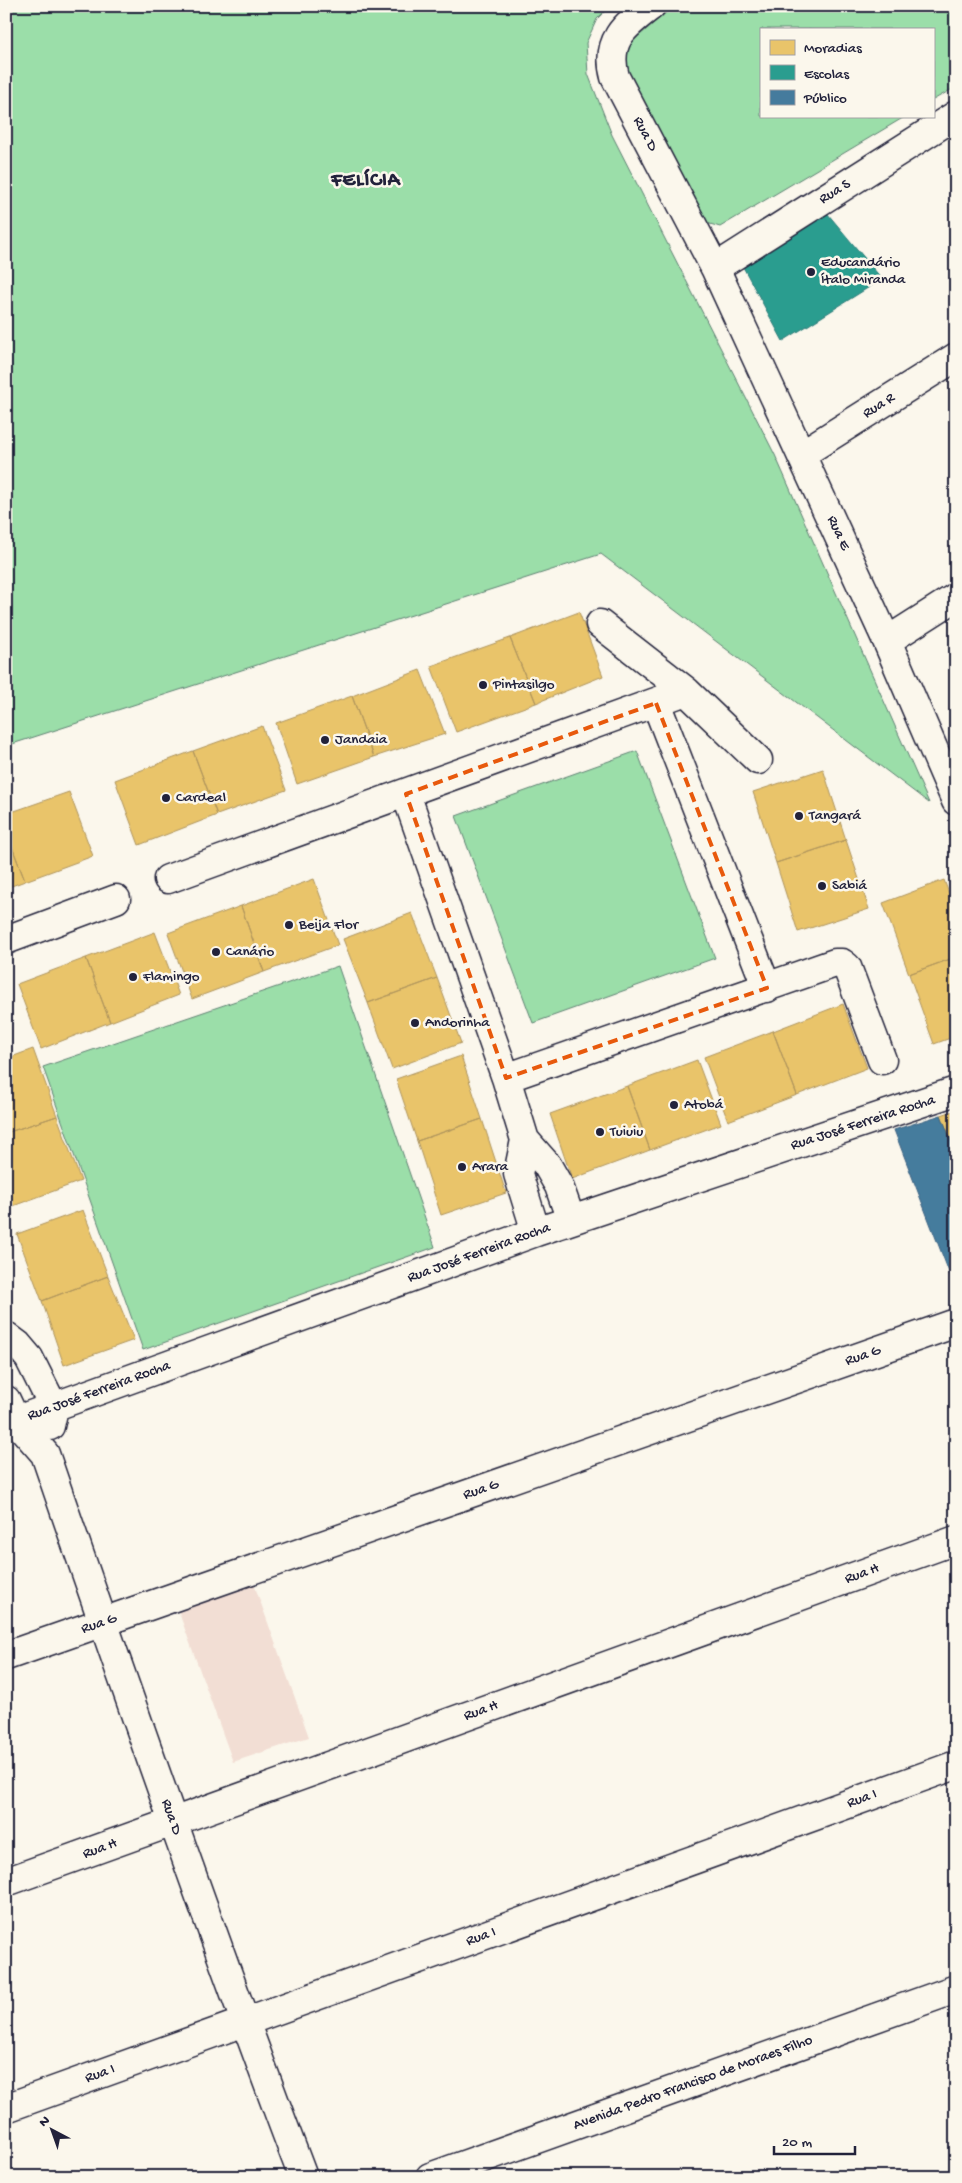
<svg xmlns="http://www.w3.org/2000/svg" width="962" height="2183" font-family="'Gochi Hand',sans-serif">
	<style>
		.built { fill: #f2ded4 }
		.green { fill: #9bdea9; stroke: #5e8072 }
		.homes { fill: #e9c46a; stroke: #ad935c }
		.schools { fill: #2a9d8f; stroke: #287876 }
		.public { fill: #457b9d; stroke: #3a6080 }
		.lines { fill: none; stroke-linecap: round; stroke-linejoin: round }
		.minor-casing { stroke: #22223b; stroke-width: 31 }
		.minor { stroke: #fbf7ec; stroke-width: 28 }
		.marked { fill: none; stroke: #e8590c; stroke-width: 4; stroke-dasharray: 10 6; stroke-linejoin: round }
		.poi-dot { fill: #22223b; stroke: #fbf7ec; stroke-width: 2 }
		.labels { text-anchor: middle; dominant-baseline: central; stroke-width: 5; stroke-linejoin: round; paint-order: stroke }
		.street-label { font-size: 15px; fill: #22223b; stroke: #fbf7ec }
		.poi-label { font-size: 15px; fill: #22223b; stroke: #fbf7ec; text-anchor: start }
		.district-label { font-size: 20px; font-weight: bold; letter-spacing: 1px; fill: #22223b; stroke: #fbf7ec }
	</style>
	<rect width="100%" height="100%" fill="#fbf7ec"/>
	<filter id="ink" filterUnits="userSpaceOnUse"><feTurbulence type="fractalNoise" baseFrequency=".02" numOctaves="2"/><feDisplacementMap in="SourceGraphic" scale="10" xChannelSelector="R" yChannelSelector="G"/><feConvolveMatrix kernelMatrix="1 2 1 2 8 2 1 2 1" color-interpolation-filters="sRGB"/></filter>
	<g filter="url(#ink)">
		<!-- built -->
		<path class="built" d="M254,1584l55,153 -76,25 -55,-152z"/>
		<!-- green -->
		<path class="green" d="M6,6h604l-13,13 -11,24 2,31 24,61 163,320 154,348 -328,-249 -595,192z
			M674,6h282v81l-23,13v-71h-172v87h145l-186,111 -13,-4 -90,-148 10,-29z
			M637,751l78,207 -182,65 -77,-207z
			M338,966l97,281 -292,103 -100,-283z"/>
		<!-- homes -->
		<path class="homes" d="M579,612l24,64 -67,27 -26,-65z
			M510,638l26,65 -80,29 -25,-66z
			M420,670l25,64 -71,23 -22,-61z
			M352,696l22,61 -77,27 -21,-61z
			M262,726l24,64 -69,25 -24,-64z
			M193,751l24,64 -78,30 -24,-65z
			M823,769l23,71 -70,23 -23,-71z
			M69,792l24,64 -68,25 -19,-50v-17z
			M6,831l19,50 -19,7z
			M846,840l23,69 -71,23 -22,-69z
			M314,879l24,66 -74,27 -23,-66z
			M944,880l12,32v45l-47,17 -26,-71z
			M241,906l23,66 -72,27 -24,-66z
			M412,913l25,65 -69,25 -25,-64z
			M155,932l24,63 -69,27 -24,-64z
			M956,957v79l-22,8 -25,-70z
			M86,958l24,64 -69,27 -24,-65z
			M437,978l24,65 -69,26 -24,-66z
			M843,1004l24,64 -70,27 -24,-64z
			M773,1031l24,64 -69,26 -24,-64z
			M33,1049l24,67 -51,17v-74z
			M461,1056l21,63 -65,22 -21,-62z
			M697,1060l24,64 -71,26 -23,-64z
			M627,1086l23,64 -78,29 -22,-65z
			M956,1110v43l-15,-38z
			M57,1116l24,65 -68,25 -7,-17v-56z
			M482,1119l24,74 -65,22 -24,-74z
			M83,1210l25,66 -66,25 -25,-67z
			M108,1276l26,64 -70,25 -22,-64z"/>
		<!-- schools -->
		<path class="schools" d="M827,213l55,66 -99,62 -41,-76z"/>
		<!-- public -->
		<path class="public" d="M941,1115l15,38 -2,132 -60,-155z"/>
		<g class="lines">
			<defs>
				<path id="minor" d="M651,6c-27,20 -46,35 -36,71l100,191 172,373 69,160
					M715,268l241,-153
					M802,454l154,-97
					M600,624l86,67 72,69
					M887,641l69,-44
					M656,703l111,285
					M406,794l100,284 19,62 22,25 12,21 12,34
					M168,879l518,-188
					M6,940l110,-41
					M506,1078l329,-115h7l5,4 35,93
					M525,1140l-7,34 18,58
					M6,1336l12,9 11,13 25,50 -4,18
					M6,1400l10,21 29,33c83,242 167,483 258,723
					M6,1424l530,-192 420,-141
					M6,1656l950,-333
					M6,1882l950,-342
					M6,2108l950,-343
					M430,2177l526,-188"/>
			</defs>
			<!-- minor casing -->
			<use href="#minor" class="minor-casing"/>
			<!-- minor -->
			<use href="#minor" class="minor"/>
		</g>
	</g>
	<!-- marked area -->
	<path class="marked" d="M656,703l111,285 -261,90 -100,-284z"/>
	<!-- markers -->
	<g class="poi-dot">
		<circle cx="811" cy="272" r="5"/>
		<circle cx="483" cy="685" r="5"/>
		<circle cx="325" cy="740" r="5"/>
		<circle cx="166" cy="798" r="5"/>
		<circle cx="799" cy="816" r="5"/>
		<circle cx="822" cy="886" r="5"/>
		<circle cx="289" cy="925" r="5"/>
		<circle cx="216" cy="952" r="5"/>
		<circle cx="133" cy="977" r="5"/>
		<circle cx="415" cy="1023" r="5"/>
		<circle cx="674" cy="1105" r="5"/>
		<circle cx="600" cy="1132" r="5"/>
		<circle cx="462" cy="1167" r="5"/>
	</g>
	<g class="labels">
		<!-- street labels -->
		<g class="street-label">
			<text transform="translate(645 134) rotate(62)">Rua D</text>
			<text transform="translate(835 192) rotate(-32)">Rua S</text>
			<text transform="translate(879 406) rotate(-32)">Rua R</text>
			<text transform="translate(838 533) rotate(65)">Rua E</text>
			<text transform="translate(863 1123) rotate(-18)">Rua José Ferreira Rocha</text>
			<text transform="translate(479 1253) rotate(-20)">Rua José Ferreira Rocha</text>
			<text transform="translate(863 1356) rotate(-19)">Rua G</text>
			<text transform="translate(99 1391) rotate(-20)">Rua José Ferreira Rocha</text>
			<text transform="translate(481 1490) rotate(-19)">Rua G</text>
			<text transform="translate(862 1574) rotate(-20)">Rua H</text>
			<text transform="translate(99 1624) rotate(-19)">Rua G</text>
			<text transform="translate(481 1711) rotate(-20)">Rua H</text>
			<text transform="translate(862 1799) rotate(-20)">Rua I</text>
			<text transform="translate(171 1817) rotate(71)">Rua D</text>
			<text transform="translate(100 1849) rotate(-20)">Rua H</text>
			<text transform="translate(481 1937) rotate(-20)">Rua I</text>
			<text transform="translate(100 2074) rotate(-20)">Rua I</text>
			<text transform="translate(693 2083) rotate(-20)">Avenida Pedro Francisco de Moraes Filho</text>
		</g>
		<!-- poi labels -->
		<g class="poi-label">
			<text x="821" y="263">Educandário<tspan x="821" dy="17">Ítalo Miranda</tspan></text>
			<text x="493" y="685">Pintasilgo</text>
			<text x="335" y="740">Jandaia</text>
			<text x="176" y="798">Cardeal</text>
			<text x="809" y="816">Tangará</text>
			<text x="832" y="886">Sabiá</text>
			<text x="299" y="925">Beija Flor</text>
			<text x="226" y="952">Canário</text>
			<text x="143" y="977">Flamingo</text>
			<text x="425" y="1023">Andorinha</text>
			<text x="684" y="1105">Atobá</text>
			<text x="610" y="1132">Tuiuiu</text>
			<text x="472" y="1167">Arara</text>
		</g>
		<!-- district labels -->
		<g class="district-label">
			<text x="366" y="181">FELÍCIA</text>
		</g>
	</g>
	<!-- margin -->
	<rect width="962" height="2183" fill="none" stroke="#fbf7ec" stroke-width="25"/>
	<rect x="12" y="12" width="937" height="2158" fill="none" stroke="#22223b" stroke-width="2" filter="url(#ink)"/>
	<!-- legend -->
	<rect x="760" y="28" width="175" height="90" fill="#fbf7ec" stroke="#a4a2a5"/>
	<rect x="770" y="40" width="25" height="15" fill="#e9c46a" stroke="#a4a2a5"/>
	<text x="804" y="52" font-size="15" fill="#22223b">Moradias</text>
	<rect x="770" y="65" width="25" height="15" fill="#2a9d8f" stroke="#a4a2a5"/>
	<text x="804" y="78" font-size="15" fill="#22223b">Escolas</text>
	<rect x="770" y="90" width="25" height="15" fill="#457b9d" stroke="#a4a2a5"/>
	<text x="804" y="102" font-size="15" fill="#22223b">Público</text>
	<!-- north arrow -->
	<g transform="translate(52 2130) rotate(319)" stroke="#fbf7ec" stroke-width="4" paint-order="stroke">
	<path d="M0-4L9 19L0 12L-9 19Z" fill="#22223b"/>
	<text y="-8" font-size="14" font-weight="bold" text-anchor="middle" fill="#22223b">N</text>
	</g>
	<!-- scale -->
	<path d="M774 2146v8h81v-8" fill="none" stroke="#22223b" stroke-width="2.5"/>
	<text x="782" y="2146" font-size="15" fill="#22223b" stroke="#fbf7ec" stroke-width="4" paint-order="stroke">20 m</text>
</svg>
